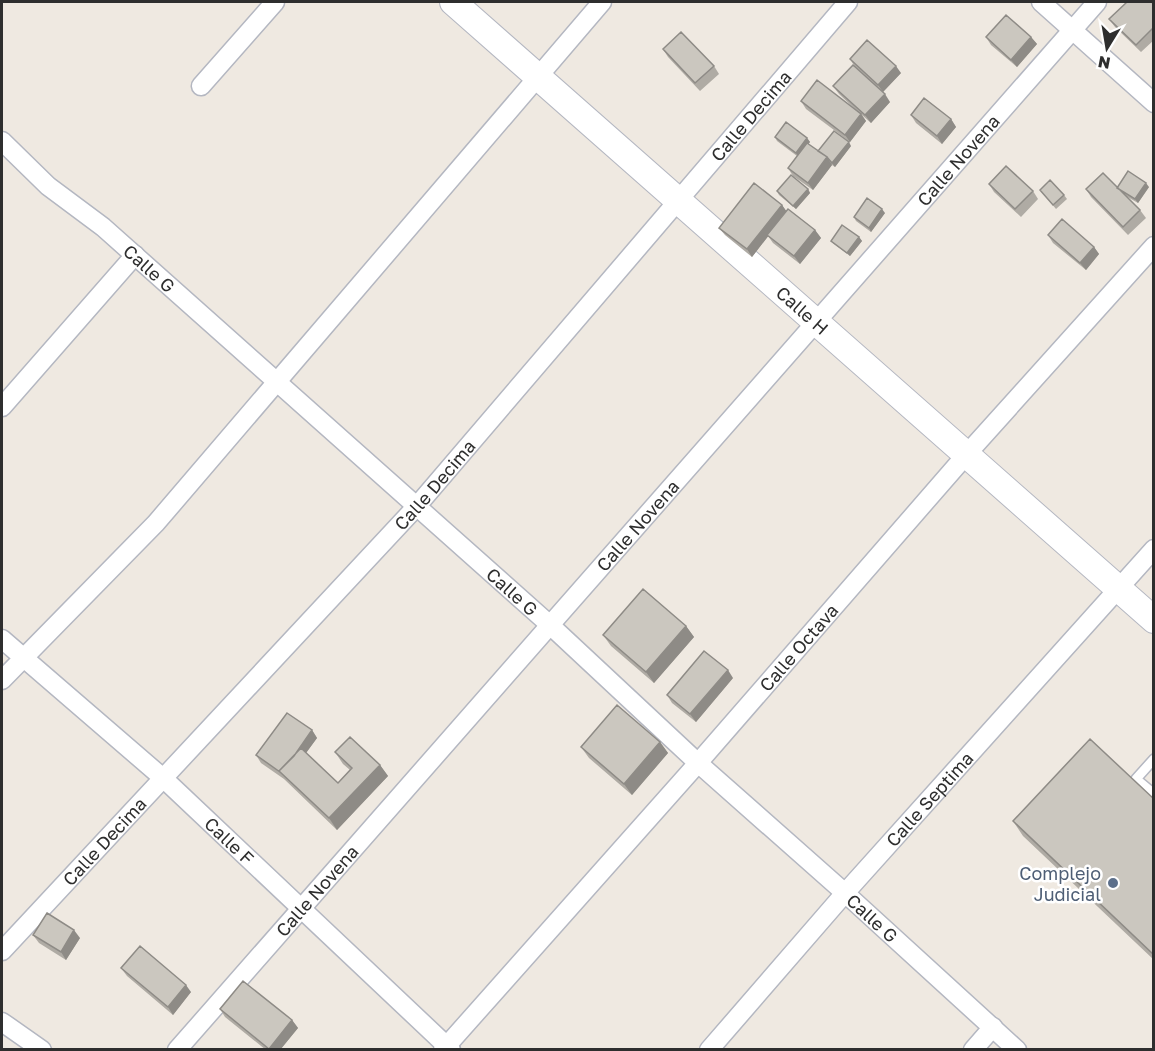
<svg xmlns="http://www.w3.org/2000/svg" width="1155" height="1051" font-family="'Golos Text',sans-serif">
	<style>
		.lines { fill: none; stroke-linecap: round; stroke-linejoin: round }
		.lane-casing { stroke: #b4b7c1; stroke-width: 12 }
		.street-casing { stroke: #b4b7c1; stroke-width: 21 }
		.secondary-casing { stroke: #b4b7c1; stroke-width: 28 }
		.lane { stroke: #fff; stroke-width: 9 }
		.street { stroke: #fff; stroke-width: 18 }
		.secondary { stroke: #fff; stroke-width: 26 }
		.wall { fill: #afaba4 }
		.shaded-wall { fill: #8e8b86 }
		.building { fill: #cbc7bf; stroke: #8e8b86; stroke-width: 1.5 }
		.service-dot { fill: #5c6f8a; stroke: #fff; stroke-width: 2 }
		.labels { text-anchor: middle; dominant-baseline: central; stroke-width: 5; stroke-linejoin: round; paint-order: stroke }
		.street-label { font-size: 18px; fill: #2e2e2e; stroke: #fff }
		.service-label { font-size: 18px; fill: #4e5e75; stroke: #fff; text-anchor: end }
	</style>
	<rect width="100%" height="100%" fill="#efe9e1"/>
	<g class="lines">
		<defs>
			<path id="lane" d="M1154,759l-18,20 18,15"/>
			<g id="street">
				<path d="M1041,2l113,101"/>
				<path d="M201,86l74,-84"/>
				<path id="s1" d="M2,141l46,45 55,41 447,398 148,138 147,130 172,157"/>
				<path d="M2,407l133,-152"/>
				<path id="s2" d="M2,639l161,139 288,272"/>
				<path d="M2,680l154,-157 446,-521"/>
				<path id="s3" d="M2,951l414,-444 432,-505"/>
				<path d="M2,1022l40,28"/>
				<path id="s4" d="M177,1050l920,-1048"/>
				<path id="s5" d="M443,1050l255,-287 268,-308 188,-209"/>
				<path id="s6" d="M709,1050l136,-157 309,-344"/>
				<path d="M973,1050l20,-23"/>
			</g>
			<g id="secondary">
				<path id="s7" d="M453,2l701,618"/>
			</g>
		</defs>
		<!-- lane casing -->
		<use href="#lane" class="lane-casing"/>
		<!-- street casing -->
		<use href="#street" class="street-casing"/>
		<!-- secondary casing -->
		<use href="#secondary" class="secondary-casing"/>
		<!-- lane -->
		<use href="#lane" class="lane"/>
		<!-- street -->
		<use href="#street" class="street"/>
		<!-- secondary -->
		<use href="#secondary" class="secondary"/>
	</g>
	<!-- wall -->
	<path class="wall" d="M1154,4v36l-13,12 -26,-25 -6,-8z
		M986,37h45l6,7 -20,23 -26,-22z
		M663,49l51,17 5,8 -19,17 -32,-34z
		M850,59l51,14 -18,19 -28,-25z
		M833,86l57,16 -19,21 -9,-8 4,6 -16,21 -44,-33 -5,-8 56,10 -18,-17z
		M911,115l40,4 5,8 -14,17 -26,-21z
		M775,137l32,1 3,4 -2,2 10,7 33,-5 -16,21 -3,-2 -19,25 -20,-14 -5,-8 9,-12 -20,-15z
		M989,184l44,7 5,8 -17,18 -27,-25z
		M1117,187h32l-11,16 -14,-8 16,15 6,8 -18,17 -37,-38 -5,-8z
		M808,189l2,4 -14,16 -17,-14 -2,-4z
		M1040,190l24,5 3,4 -11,10z
		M782,205l4,6 29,19 6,8 -21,26 -27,-21 -5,-7 -16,21 -27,-22 -6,-7z
		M885,213l-14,19 -15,-11 -2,-4z
		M1048,235l46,12 5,7 -13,16 -33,-27z
		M859,237l3,4 -12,15 -16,-12 -3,-3z
		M686,626l8,11 -40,46 -43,-37 -8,-11z
		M733,678l-37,44 -24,-19 -5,-8z
		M312,730l5,8 -11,15 32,30 12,-13 -7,-6 -8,-12 45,13 8,11 -51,54 -53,-51 -23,-16 -5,-8z
		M660,742l8,11 -36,42 -43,-37 -8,-11z
		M1154,799v161l-131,-124 -10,-15z
		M33,935l47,3 -14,22 -27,-17z
		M121,968l70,24 -18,23 -46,-39z
		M220,1009l72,11 6,8 -18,22h-14l-41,-33z"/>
	<!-- shaded-wall -->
	<path class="shaded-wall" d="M1031,37l6,7 -20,23 -6,-7z
		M896,66l5,7 -18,19 -5,-7z
		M885,94l5,8 -19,21 -6,-8z
		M861,114l5,7 -16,21 -5,-7z
		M951,119l5,8 -14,17 -5,-8z
		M807,138l3,4 -12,15 -2,-4z
		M849,142l2,4 -16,21 -3,-4z
		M827,157l5,8 -19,25 -5,-7z
		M1146,183l3,4 -11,16 -3,-4z
		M808,189l2,4 -14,16 -3,-3z
		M782,205l5,7 -35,45 -5,-8z
		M882,209l3,4 -14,19 -2,-4z
		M815,230l6,8 -21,26 -6,-8z
		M859,237l3,4 -12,15 -3,-3z
		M1094,247l5,7 -13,16 -6,-7z
		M686,626l8,11 -40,46 -8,-11z
		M728,670l5,8 -37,44 -6,-8z
		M312,730l5,8 -30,41 -6,-6z
		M660,742l8,11 -36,42 -8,-11z
		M380,765l8,11 -51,54 -8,-12z
		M74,930l6,8 -14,22 -5,-8z
		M186,985l5,7 -18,23 -5,-8z
		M292,1020l6,8 -18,22h-10l-1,-1z"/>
	<!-- building -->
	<path class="building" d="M1127,2h24l3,2v23l-18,18 -27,-26z
		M1006,15l25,22 -20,23 -25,-23z
		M681,32l33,34 -19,17 -32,-34z
		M867,40l29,26 -18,19 -28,-26z
		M853,65l32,29 -20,21 -32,-29z
		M817,80l44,34 -16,21 -44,-34z
		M924,98l27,21 -14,17 -26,-21z
		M786,122l21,16 -11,15 -21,-16z
		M834,131l15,11 -17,21 -5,-6 -9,-6z
		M807,143l20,14 -19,26 -20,-15z
		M1006,166l27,25 -18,18 -26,-25z
		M1128,171l18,12 -11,16 -18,-11z
		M1103,173l37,37 -17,17 -37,-38z
		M791,175l17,14 -15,17 -16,-15z
		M1050,180l14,15 -11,10 -13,-15z
		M754,183l28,22 -35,44 -28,-21z
		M867,198l15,11 -13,19 -15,-11z
		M788,209l27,21 -21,26 -27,-21z
		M1062,219l32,28 -14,16 -32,-28z
		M842,225l17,12 -12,16 -16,-12z
		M643,589l43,37 -40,46 -43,-37z
		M704,651l24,19 -38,44 -23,-19z
		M617,705l43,37 -36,42 -43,-37z
		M287,713l25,17 -18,26 -15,15 1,1 -24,-17z
		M350,737l30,28 -51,53 -50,-47 22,-23 37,35 14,-15 -17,-16z
		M1090,739l64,60v156l-141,-134z
		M47,913l27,17 -13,22 -28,-17z
		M140,946l46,39 -18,22 -47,-39z
		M243,981l49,39 -23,29 -49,-40z"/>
	<!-- markers -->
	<circle class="service-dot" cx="1113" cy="883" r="6"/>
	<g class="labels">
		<!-- street labels -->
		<g class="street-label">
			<text stroke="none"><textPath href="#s3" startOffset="1122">Calle Decima</textPath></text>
			<text stroke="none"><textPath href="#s4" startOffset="1184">Calle Novena</textPath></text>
			<text stroke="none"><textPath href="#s1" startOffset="195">Calle G</textPath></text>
			<text stroke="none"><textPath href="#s7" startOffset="466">Calle H</textPath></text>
			<text stroke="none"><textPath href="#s3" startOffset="636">Calle Decima</textPath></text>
			<text stroke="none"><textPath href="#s4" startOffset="698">Calle Novena</textPath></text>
			<text stroke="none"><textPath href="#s1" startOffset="681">Calle G</textPath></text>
			<text stroke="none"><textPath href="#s5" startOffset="537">Calle Octava</textPath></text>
			<text stroke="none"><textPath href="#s6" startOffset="334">Calle Septima</textPath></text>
			<text stroke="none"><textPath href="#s3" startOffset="150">Calle Decima</textPath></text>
			<text stroke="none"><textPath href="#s2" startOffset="304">Calle F</textPath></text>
			<text stroke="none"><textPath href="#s4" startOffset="212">Calle Novena</textPath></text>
			<text stroke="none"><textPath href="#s1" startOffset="1167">Calle G</textPath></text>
		</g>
		<!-- service labels -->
		<g class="service-label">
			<text x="1101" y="873">Complejo<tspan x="1101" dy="21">Judicial</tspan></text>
		</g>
	</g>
	<!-- border -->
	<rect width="1155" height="1051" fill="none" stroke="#2e2e2e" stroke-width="6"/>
	<!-- north arrow -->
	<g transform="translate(1107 48) rotate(191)" stroke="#ffffff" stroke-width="4.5" paint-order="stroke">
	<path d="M0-4.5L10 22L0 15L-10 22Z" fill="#2e2e2e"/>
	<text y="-9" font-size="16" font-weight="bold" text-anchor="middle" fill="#2e2e2e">N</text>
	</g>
</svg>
